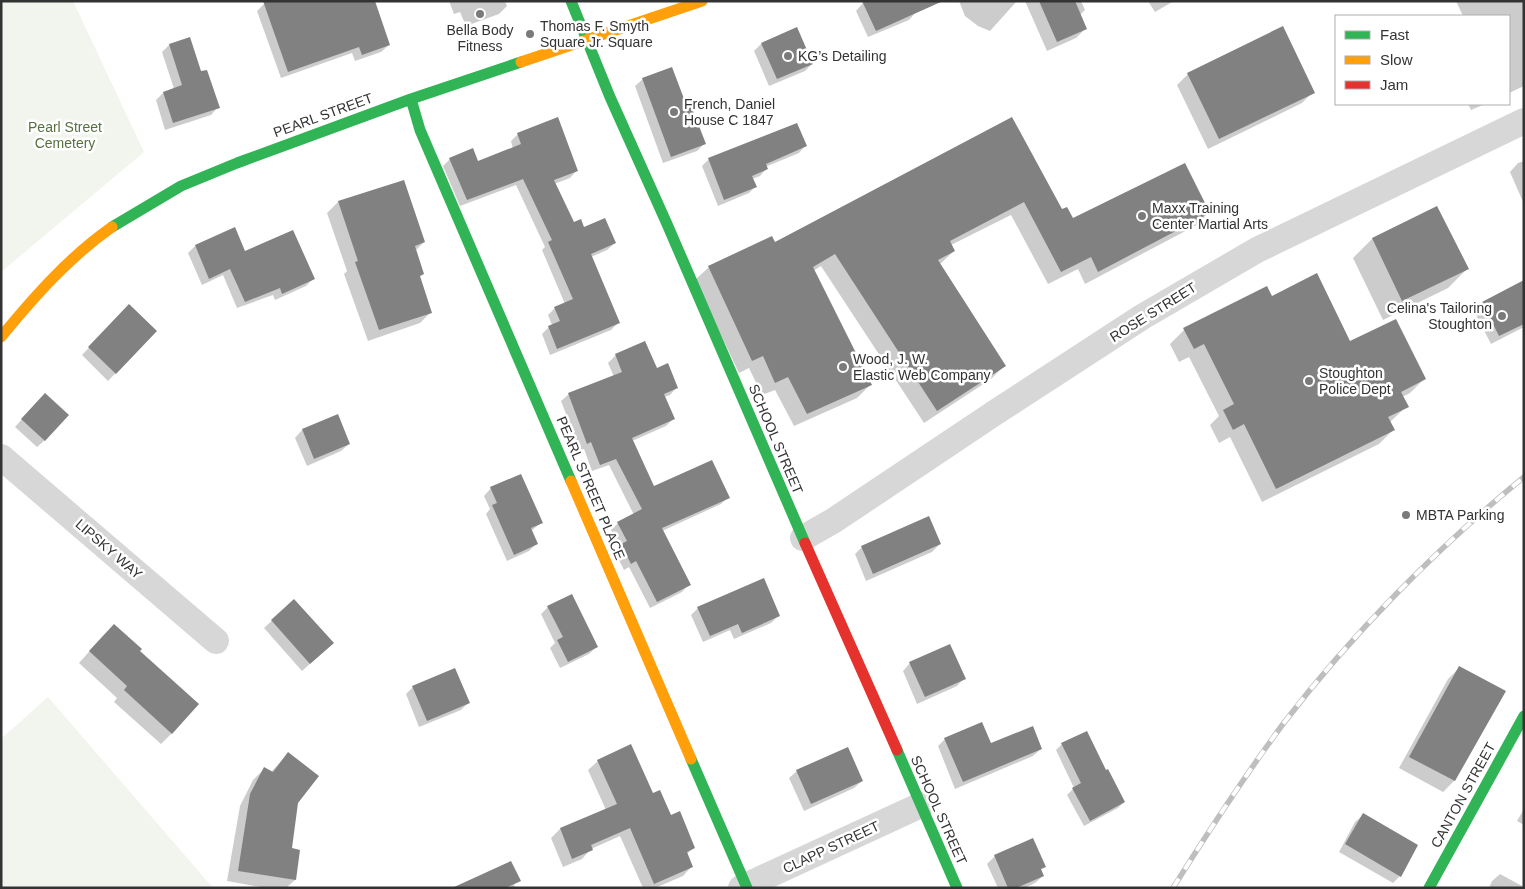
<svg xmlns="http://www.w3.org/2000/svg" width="1525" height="889" font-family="Helvetica,sans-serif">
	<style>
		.green { fill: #f1f5ed }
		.shadow { fill: #0003 }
		.building { fill: #818181 }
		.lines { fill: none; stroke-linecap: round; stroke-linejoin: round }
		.street { stroke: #d7d7d7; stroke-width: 26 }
		.fast { stroke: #30b455; stroke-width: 11 }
		.slow { stroke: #ff9f0a; stroke-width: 11 }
		.jam { stroke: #e5322d; stroke-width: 11 }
		.rail-casing { stroke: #bebebe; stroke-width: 5.5 }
		.rail { stroke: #fff; stroke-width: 4; stroke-dasharray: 11; stroke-linecap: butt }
		.poi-dot { fill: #7a7a7a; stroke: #fff; stroke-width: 2 }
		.labels { text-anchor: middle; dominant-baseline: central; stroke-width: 5; stroke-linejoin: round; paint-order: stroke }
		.poi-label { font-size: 14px; fill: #333; stroke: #fff; text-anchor: start }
		.street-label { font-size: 14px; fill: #333; stroke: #fff }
		.park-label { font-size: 14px; fill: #56703f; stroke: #fff }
	</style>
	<rect width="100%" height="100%" fill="#fff"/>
	<!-- green -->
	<path class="green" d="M1,1h72l71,151 -143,120z
		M48,697l165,191h-212v-149z"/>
	<!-- shadow -->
	<path class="shadow" d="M449,1h56l2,5 -8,8 -33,12 -6,-14 -6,2z
		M959,1h58l-27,30 -12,-5 -13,-10z
		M1025,1h56l4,9 -5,5 6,13 -10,10 -29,13z
		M1148,1h26l-19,11z
		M1456,1h68v85l-15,7v-77h-46z
		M863,3l53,9 -7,8 -41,17 -12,-26z
		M264,4l125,41 -8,7 -26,9 -3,-8 -71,25 -24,-67z
		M189,39l11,34 18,34 -7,8 -46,15 -9,-30 7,-7 11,-4 -12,-37 7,-7z
		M761,44l51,20 -7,7 -36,15 -15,-35z
		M1188,74l125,18 -11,11 -94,46 -31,-64z
		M643,79l42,27 19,38 -7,7 -34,12 -28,-77z
		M1468,104h17l-14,6z
		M1012,119l49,92 12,9 135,-7 -13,13 -110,58 -7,-15 -30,15 -37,-69 -60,30 3,6 -15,14 65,101 -13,13 -67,44 -103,-157 -8,5 57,114 -13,13 -63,28 -19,-36 -13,5 -13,-27 -10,5 -44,-93 14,-13 66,-23z
		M518,134l59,36 -7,8 -16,6 19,39 42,20 -8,7 -16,7 27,66 -7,7 -61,25 -8,-21 7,-7 3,-2 -4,-10 7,-7 10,-4 -23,-54 3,-3 -29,-62 -56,21 -17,-40 7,-7 27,4 36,-14 -2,-8z
		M805,146l-6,7 -34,14 1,2 -6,7 -8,3 3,8 -6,6 -31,13 -16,-40 7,-7z
		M1524,161v43l-14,-32 8,-9z
		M404,181l20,61 -9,9 7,23 -3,3 12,35 -11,11 -52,18 -24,-67 3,-3 -20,-58 11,-11z
		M1437,207l30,62 -19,19 -65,32 -30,-62 19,-19z
		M195,246l49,6 69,27 -7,7 -31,14 -2,-5 -36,13 -14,-33 -21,10 -14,-32z
		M1524,282v45l-33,17 -17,-33 8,-8z
		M1271,297l79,46 74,36 -14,14 -8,4 5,9 -17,16 3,8 -14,14 -117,58 -32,-65 -11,6 -9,-18 9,-9 -30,-59 -10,5 -9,-18 14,-14z
		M129,306l27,25 -48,50 -26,-26z
		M616,355l40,15 21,17 -7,8 -6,2 9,22 -7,7 -34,15 22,47 74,9 -7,7 -59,27 27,53 -7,8 -32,16 -21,-41 -5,3 -9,-18 5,-4 -9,-18 7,-7 16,-8 -25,-50 -17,6 -8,-22 -4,1 -19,-49 8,-7 45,-17 -6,-14z
		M37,402l8,38 -8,7 -22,-20z
		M337,416l12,28 -8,7 -34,15 -12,-28 7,-8z
		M491,488l50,35 -10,8 5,13 -7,7 -22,10 -21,-47 4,-5 -6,-13z
		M940,544l-8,8 -66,29 -11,-27 7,-7z
		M294,600l31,50 -23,21 -38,-43z
		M548,607l48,40 -7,7 -29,14 -10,-20 5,-5 -14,-29z
		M698,608l80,8 -7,7 -37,16 -4,-9 -27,12 -12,-27z
		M103,636l35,15 34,82 -11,11 -47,-42 3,-4 -38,-35z
		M910,663l54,15 -7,8 -40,18 -14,-33z
		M1459,668l45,24 -50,89 -11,11 -44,-24 49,-89z
		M413,687l55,16 -7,7 -42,17 -13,-33z
		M945,739l45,6 51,4 -8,7 -78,33 -17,-43z
		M1062,744l43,28 19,30 -6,6 -34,18 -17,-31 7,-7 -18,-38z
		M288,754l8,49 -6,46 5,31 -9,8h-20l-39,-7 13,-75 13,-26 11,-11 7,3z
		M598,761l72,56 24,30 -7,7 5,12 -9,10 -28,12h-12l-23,-52 -29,13 -9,10 -19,8 -12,-29 9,-9 46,-19 -18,-40z
		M797,771l65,10 -8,7 -50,23 -15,-33z
		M1524,809v16l-7,-4z
		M1363,815l37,61 -7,7 -54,-31 16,-30z
		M995,856l49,10 -4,4 3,6 -8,7 -11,5h-26l-11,-24z
		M1500,874l24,13v1h-35l3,-7z
		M519,880l-5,5 1,3h-33z"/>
	<!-- building -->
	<path class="building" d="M263,1h112l15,44 -28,10 -3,-8 -71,25z
		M862,1h81l-67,30z
		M1039,1h36l12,28 -30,13z
		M1283,26l32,67 -96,46 -32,-66z
		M797,27l16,37 -36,15 -16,-36z
		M190,37l11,34 6,-1 13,38 -47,15 -10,-31 19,-7 -13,-41z
		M672,67l14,37 4,-1 16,41 -35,13 -29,-79z
		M558,117l20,54 -24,9 20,42 7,-3 3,8 21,-9 11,25 -25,11 29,69 -63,26 -9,-23 12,-5 -6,-14 19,-8 -25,-57 4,-2 -29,-61 -56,21 -18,-42 24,-10 5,13 43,-17 -4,-11z
		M1012,117l50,92 5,-2 6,11 112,-55 25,50 -112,59 -7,-15 -30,15 -37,-70 -74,39 5,10 -17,9 68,106 -69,45 -102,-157 -22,13 59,118 -65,29 -19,-37 -13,6 -12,-27 -11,5 -44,-95 64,-30 3,6z
		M797,123l10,23 -41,18 2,5 -16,7 5,11 -33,13 -16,-42z
		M404,180l21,62 -10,4 9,28 -4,2 12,37 -53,17 -24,-68 3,-1 -20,-60z
		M1437,206l32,63 -67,32 -30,-63z
		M235,227l10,24 48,-21 22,49 -33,15 -2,-6 -35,14 -15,-33 -21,10 -14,-34z
		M1317,273l33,68 46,-22 30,60 -25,13 8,15 -21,10 7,13 -119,59 -32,-65 -11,6 -10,-20 11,-6 -30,-60 -10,5 -11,-21 84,-42 5,10z
		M1524,280v44l-25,12 -17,-34z
		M129,304l28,27 -41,43 -28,-27z
		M645,341l12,27 11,-5 10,25 -14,6 11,25 -43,19 22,48 58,-26 18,38 -68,30 29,57 -34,17 -21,-41 -5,3 -10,-20 6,-3 -10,-19 25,-13 -26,-50 -16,6 -9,-23 -4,2 -19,-51 54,-21 -7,-18z
		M45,393l24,22 -24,26 -24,-22z
		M338,414l12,30 -36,15 -12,-30z
		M521,474l22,49 -12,5 7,16 -24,11 -22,-50 5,-2 -7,-16z
		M929,516l12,28 -68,30 -12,-28z
		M764,578l16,38 -38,17 -4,-9 -28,12 -13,-29z
		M572,594l26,53 -30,15 -11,-22 6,-3 -16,-31z
		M294,599l40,44 -24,21 -39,-44z
		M114,624l28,25 -2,2 59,53 -27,30 -48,-44 3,-4 -38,-35z
		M950,644l16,35 -41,18 -16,-35z
		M1459,666l47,25 -51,90 -46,-24z
		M455,668l15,35 -43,18 -15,-35z
		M982,722l9,21 42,-17 9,23 -79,33 -19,-44z
		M1087,731l19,39 2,-1 17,33 -35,19 -18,-33 9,-5 -20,-40z
		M631,744l22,49 7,-3 11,25 9,-4 15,37 -8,4 6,15 -39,17 -24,-56 -39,17 2,5 -21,9 -12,-31 57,-24 -20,-44z
		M848,747l15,34 -52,23 -15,-34z
		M288,752l31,24 -21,27 -6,45 8,2 -4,30 -58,-9 12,-77 14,-27 9,5z
		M1363,813l55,32 -17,32 -56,-33z
		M1033,838l13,29 -5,2 3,7 -28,12h-8l-14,-33z
		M511,861l10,20 -16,7h-53z"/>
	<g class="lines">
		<!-- street -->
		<path class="street" d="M1,457l215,184
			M803,538l30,-17 163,-109 146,-95 115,-67 267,-129
			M741,888l180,-83"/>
		<!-- fast -->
		<path class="fast" d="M571,1l39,96 57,127 138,319
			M411,99l9,31 151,351
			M112,227l69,-41 56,-23 174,-64 110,-37
			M897,750l60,138
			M691,759l56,129
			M1429,888l95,-172"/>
		<!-- slow -->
		<path class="slow" d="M521,62l181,-61
			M1,337c33,-40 68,-80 111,-110
			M571,481l120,278"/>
		<!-- jam -->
		<path class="jam" d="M805,543l92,207"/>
		<defs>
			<path id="rail" d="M1173,888c35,-56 71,-111 110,-164 68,-89 154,-176 241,-247"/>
		</defs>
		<!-- rail casing -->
		<use href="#rail" class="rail-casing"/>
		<!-- rail -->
		<use href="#rail" class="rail"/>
	</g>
	<!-- markers -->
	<g class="poi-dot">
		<circle cx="480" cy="14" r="5"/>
		<circle cx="530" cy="34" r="5"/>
		<circle cx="788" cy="56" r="5"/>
		<circle cx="674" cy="112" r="5"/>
		<circle cx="1142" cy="216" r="5"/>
		<circle cx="1502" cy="316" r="5"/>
		<circle cx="843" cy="367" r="5"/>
		<circle cx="1309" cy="381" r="5"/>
		<circle cx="1406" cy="515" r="5"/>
	</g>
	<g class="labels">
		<!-- poi labels -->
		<g class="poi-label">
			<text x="540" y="26">Thomas F. Smyth<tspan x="540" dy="16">Square Jr. Square</tspan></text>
			<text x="480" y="30" text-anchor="middle">Bella Body<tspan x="480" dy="16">Fitness</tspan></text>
			<text x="798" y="56">KG’s Detailing</text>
			<text x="684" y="104">French, Daniel<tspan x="684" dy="16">House C 1847</tspan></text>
			<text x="1152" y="208">Maxx Training<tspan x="1152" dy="16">Center Martial Arts</tspan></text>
			<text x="1492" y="308" text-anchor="end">Celina's Tailoring<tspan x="1492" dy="16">Stoughton</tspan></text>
			<text x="853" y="359">Wood, J. W.<tspan x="853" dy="16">Elastic Web Company</tspan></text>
			<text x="1319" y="373">Stoughton<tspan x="1319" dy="16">Police Dept</tspan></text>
			<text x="1416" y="515">MBTA Parking</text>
		</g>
		<!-- street labels -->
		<g class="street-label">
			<text transform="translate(323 115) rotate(-20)">PEARL STREET</text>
			<text transform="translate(1153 312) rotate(-32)">ROSE STREET</text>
			<text transform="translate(776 439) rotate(67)">SCHOOL STREET</text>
			<text transform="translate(591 488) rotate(67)">PEARL STREET PLACE</text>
			<text transform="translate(109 549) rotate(41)">LIPSKY WAY</text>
			<text transform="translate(1463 795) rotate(-61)">CANTON STREET</text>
			<text transform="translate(939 810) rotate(66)">SCHOOL STREET</text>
			<text transform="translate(831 847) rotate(-25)">CLAPP STREET</text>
		</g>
		<!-- park labels -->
		<g class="park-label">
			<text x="65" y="127">Pearl Street<tspan x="65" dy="16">Cemetery</tspan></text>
		</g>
	</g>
	<!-- border -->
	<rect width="1525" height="889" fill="none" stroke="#333333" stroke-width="5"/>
	<!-- legend -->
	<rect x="1335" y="15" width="175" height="90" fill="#ffffff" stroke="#adadad"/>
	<rect x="1345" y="31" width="25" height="8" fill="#30b455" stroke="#adadad"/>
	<text x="1380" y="40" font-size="15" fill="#333333">Fast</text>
	<rect x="1345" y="56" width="25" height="8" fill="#ff9f0a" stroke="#adadad"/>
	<text x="1380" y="65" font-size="15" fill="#333333">Slow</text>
	<rect x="1345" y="81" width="25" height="8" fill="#e5322d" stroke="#adadad"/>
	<text x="1380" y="90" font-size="15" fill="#333333">Jam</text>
</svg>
